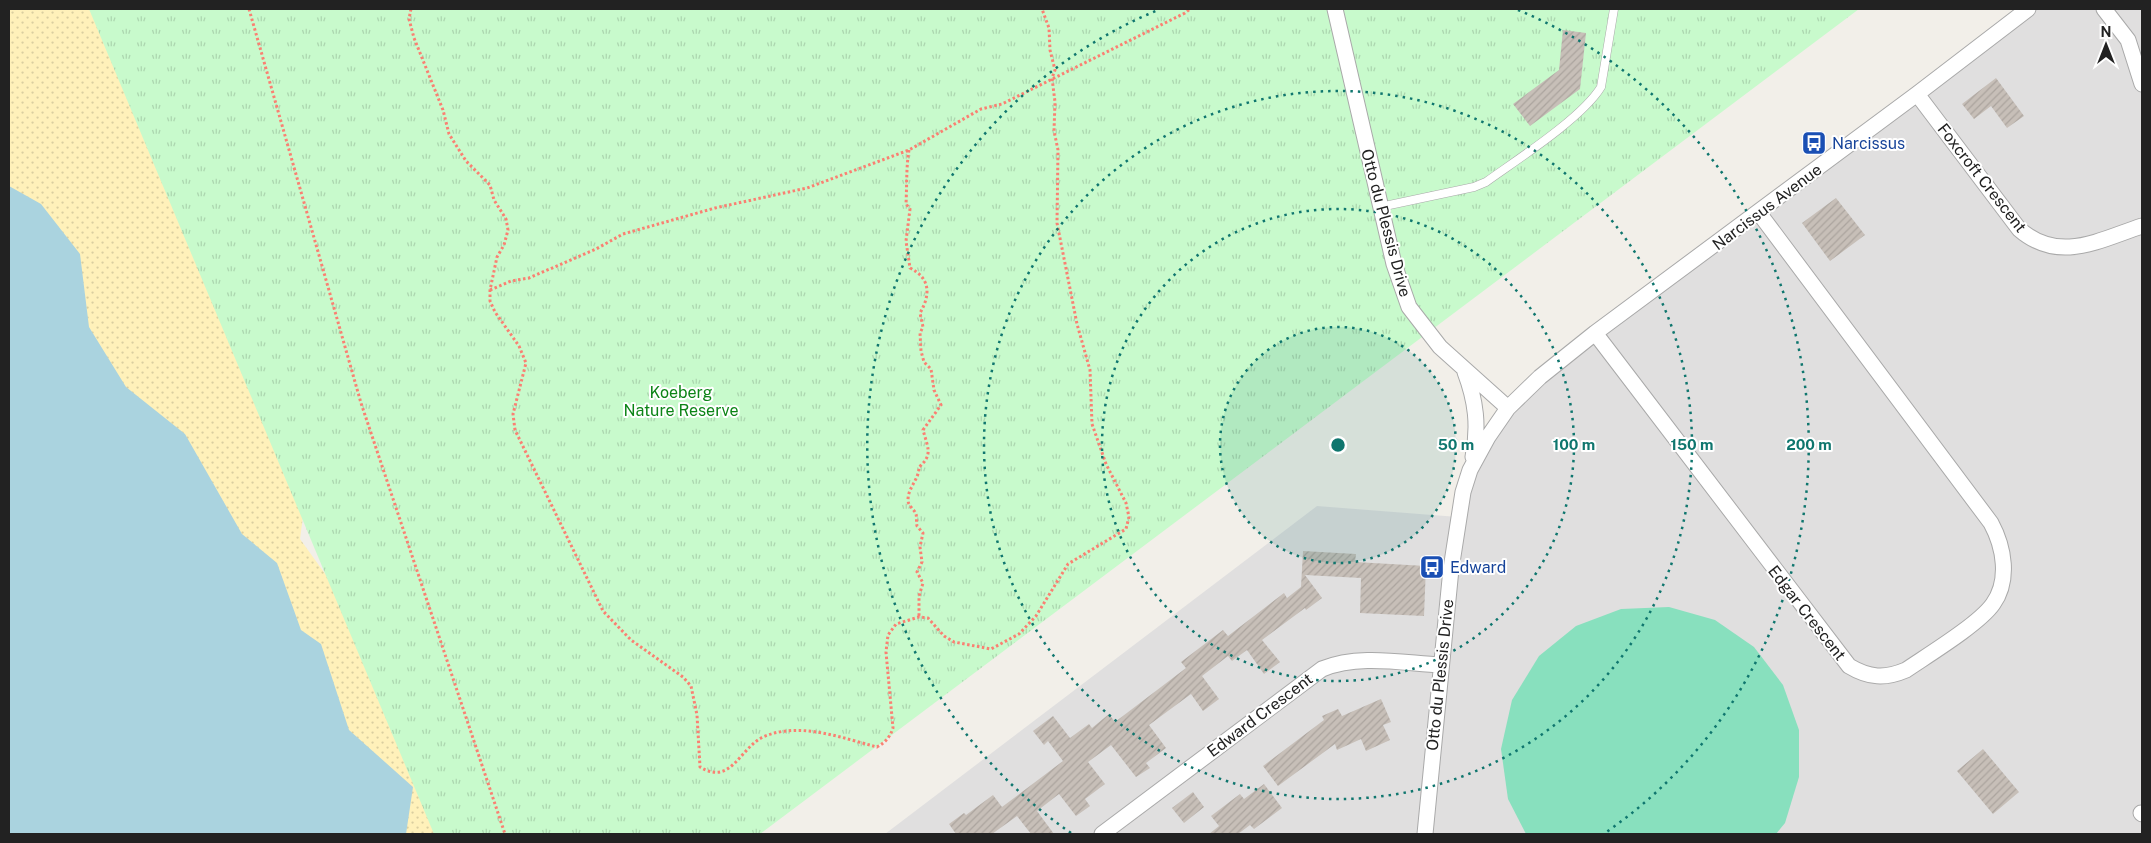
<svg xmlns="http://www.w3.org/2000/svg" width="2151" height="843" font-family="'Public Sans',sans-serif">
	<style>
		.residential { fill: #e0dfdf }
		.sand { fill: url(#sand-dots) }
		.park { fill: url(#park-tufts) }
		.pitch { fill: #88e0be }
		.water { fill: #aad3df }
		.building { fill: url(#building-hatch) }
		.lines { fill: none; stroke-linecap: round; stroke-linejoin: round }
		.service-casing { stroke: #a9a9a9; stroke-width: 9 }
		.minor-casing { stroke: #a9a9a9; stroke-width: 17 }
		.path { stroke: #fa8072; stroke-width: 3; stroke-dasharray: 2.5 2.5; stroke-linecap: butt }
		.service { stroke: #fff; stroke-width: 8 }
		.minor { stroke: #fff; stroke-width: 15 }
		.ring { fill: none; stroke: #0f766e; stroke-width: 2.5; stroke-dasharray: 2.5 5 }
		.labels { text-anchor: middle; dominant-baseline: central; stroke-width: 4; stroke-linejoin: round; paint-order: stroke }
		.transit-label { font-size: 16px; fill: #164399; stroke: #fff; text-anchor: start }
		.street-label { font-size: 16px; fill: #222; stroke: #fff }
		.park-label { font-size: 16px; fill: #0c8416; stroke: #fff }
		.centre { fill: #0f766e; stroke: #fff; stroke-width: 2.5 }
		.ring-label { font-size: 15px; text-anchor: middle; font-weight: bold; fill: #0f766e; stroke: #fff; stroke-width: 4; stroke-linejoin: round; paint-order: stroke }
	</style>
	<defs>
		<pattern id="sand-dots" width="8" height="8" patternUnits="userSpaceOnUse" patternTransform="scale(1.25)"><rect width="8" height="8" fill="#fff1ba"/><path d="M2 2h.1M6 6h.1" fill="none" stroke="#dacea0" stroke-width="1.8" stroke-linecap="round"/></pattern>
		<pattern id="park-tufts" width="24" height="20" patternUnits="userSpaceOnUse" patternTransform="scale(1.25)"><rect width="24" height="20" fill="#c8facc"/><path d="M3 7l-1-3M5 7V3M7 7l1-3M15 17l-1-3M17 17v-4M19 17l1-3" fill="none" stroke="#acd6af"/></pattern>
		<pattern id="building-hatch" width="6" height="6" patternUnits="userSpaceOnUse" patternTransform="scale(1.25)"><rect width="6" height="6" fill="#c7bfb8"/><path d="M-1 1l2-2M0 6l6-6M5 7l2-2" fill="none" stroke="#aba49e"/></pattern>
	</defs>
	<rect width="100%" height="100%" fill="#f2efe9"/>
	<!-- residential -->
	<path class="residential" d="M2028,9h114v825h-1257l432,-328 141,11 5,-25 45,-84z"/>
	<!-- sand -->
	<path class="sand" d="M9,9h219l76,500 -4,30 36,50 208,245h-535z"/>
	<!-- park -->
	<path class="park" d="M89,9h1770l-1099,825h-326z"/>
	<!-- pitch -->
	<path class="pitch" d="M1669,607l46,13 39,27 29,38 16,45v47l-14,46 -9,11h-250l-18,-35 -7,-50 11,-49 27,-44 37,-30 45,-17z"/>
	<!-- water -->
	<path class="water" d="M9,186l32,18 39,50 9,73 37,60 59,47 57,100 35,29 24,67 20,14 28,86 64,57 -7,47h-397z"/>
	<!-- building -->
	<path class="building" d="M1563,30l23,3 -6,56 -50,37 -17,-22 46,-34z
		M1996,78l28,38 -17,12 -16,-22 -17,13 -12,-15z
		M1836,198l29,37 -35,26 -28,-38z
		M1303,551l53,3 -1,8 71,4 -2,50 -64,-3 1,-35 -56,-3 17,23 -16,12 -1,-2 -43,32 18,22 -16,12 -17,-24 -15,11 -4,-5 -26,20 17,23 -16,12 -12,-17 -42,31 17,23 -20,15 4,5 -14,9 -25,-32 -23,17 17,22 -20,15 5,7 -14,10 -17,-22 -22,17 17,23h-23l-14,-18 -25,18h-36l-7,-10 15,-11 2,2 27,-20 9,12 61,-46 -15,-20 -4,4 -11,-14 20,-15 17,22 19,-14 3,4 17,-14 6,8 71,-54 -5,-6 42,-32 5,6 56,-43 3,5 14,-11z
		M1381,699l10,23 -8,3 7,15 -24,11 -5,-12 -24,11 -2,-6 -57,42 -15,-20 61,-46 -2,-4 16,-7 4,7z
		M1983,749l36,43 -26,22 -36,-43z
		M1264,784l18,24 -28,21 -4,-4 -12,9h-29l10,-8 -8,-10 29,-22 4,5z
		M1193,792l11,15 -20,16 -12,-15z"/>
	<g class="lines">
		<defs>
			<path id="service" d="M1380,207l94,-20 12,-5c32,-23 96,-64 115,-95l13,-78"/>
			<path id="minor" d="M1335,9l59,255 15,43 31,40 68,61
				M2104,9l24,31 14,44
				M1917,94l102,135c40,35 80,11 123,-3
				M1595,333l254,333c20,12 36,13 57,4 22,-15 73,-46 87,-66 17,-24 11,-57 -2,-81l-232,-310
				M1465,372c11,29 14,54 8,85
				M2141,813l1,1
				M1102,834l220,-165c37,-15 80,-6 119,-4
				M1425,834l26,-265 12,-77 7,-22 18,-33 20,-29 32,-31 55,-44 322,-239 111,-85"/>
		</defs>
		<!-- service casing -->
		<use href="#service" class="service-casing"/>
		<!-- minor casing -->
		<use href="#minor" class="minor-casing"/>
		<!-- path -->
		<path class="path" d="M249,9l112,394 144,431
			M411,9l-2,10 5,19 29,72 6,24 17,27 24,24 4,15 12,19 2,11 -4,15 -7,12 -7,33v11l5,11 24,34 7,17 -13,51 2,16 88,181 28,29 52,37 8,9 6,29 3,52c31,19 39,-18 63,-30 36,-16 79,1 114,10 9,-5 13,-10 16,-19l-7,-76 2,-17 8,-11 23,-7 9,1 16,18 10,6 37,7 28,-15 17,-18 32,-52 58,-35 3,-12 -3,-14 -20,-39 -14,-40 -2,-54 -13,-46 -20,-101 1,-73 -4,-19 1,-29 -3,-24 3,-8 -5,-20 -1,-22 -7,-19
			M909,150c-3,18 -2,35 -3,54l4,5 -4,32 4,27c20,10 21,26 10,45l3,14 -3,6 1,18 3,11 7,7 3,21 7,15 -18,25c5,18 10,25 -4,37 0,13 -11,20 -11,33 0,6 6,9 8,14 1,3 0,8 1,12l6,7 -3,14 2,15 -5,10 6,11 -4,13v21
			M490,290l21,-9 18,-3 67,-29 27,-15 92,-26 92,-20 102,-38 72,-41 21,-5 183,-91 5,-4"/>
		<!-- service -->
		<use href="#service" class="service"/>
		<!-- minor -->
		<use href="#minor" class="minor"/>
	</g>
	<!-- distance rings -->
	<circle cx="1338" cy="445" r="118" fill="#0f766e" fill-opacity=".12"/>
	<g class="ring">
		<circle cx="1338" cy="445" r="118"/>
		<circle cx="1338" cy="445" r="236"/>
		<circle cx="1338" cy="445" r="354"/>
		<path d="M1071 833A471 471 0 0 1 1158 10M1518 10A471 471 0 0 1 1605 833"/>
	</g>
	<!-- icons -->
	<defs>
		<symbol id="bus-square" viewBox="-11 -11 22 22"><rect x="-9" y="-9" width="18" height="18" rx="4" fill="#1a4fb4" stroke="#fff"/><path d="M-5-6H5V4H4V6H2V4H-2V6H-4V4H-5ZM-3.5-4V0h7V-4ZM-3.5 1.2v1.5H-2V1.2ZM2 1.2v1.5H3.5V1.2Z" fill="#fff"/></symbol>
	</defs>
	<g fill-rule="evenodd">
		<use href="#bus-square" x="1800" y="129" width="28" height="28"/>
		<use href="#bus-square" x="1418" y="553" width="28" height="28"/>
	</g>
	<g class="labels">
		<!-- transit labels -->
		<g class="transit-label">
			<text x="1832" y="143">Narcissus</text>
			<text x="1450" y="567">Edward</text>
		</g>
		<!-- street labels -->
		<g class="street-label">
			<text transform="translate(1982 178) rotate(52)">Foxcroft Crescent</text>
			<text transform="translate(1767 207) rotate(-37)">Narcissus Avenue</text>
			<text transform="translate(1386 223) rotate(75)">Otto du Plessis Drive</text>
			<text transform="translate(1807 613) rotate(52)">Edgar Crescent</text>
			<text transform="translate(1440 675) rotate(-84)">Otto du Plessis Drive</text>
			<text transform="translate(1260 715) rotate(-37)">Edward Crescent</text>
		</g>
		<!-- park labels -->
		<g class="park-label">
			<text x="681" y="392">Koeberg<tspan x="681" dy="18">Nature Reserve</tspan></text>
		</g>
	</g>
	<circle cx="1338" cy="445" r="8" class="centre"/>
	<g class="ring-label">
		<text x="1456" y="450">50 m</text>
		<text x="1574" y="450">100 m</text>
		<text x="1692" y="450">150 m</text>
		<text x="1809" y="450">200 m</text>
	</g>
	<!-- border -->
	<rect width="2151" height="843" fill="none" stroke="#222222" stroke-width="20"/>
	<!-- north arrow -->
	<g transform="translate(2106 45)" stroke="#ffffff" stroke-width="4" paint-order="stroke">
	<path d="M0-4L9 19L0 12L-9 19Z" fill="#222222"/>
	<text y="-8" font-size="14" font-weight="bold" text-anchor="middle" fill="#222222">N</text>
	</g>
</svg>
